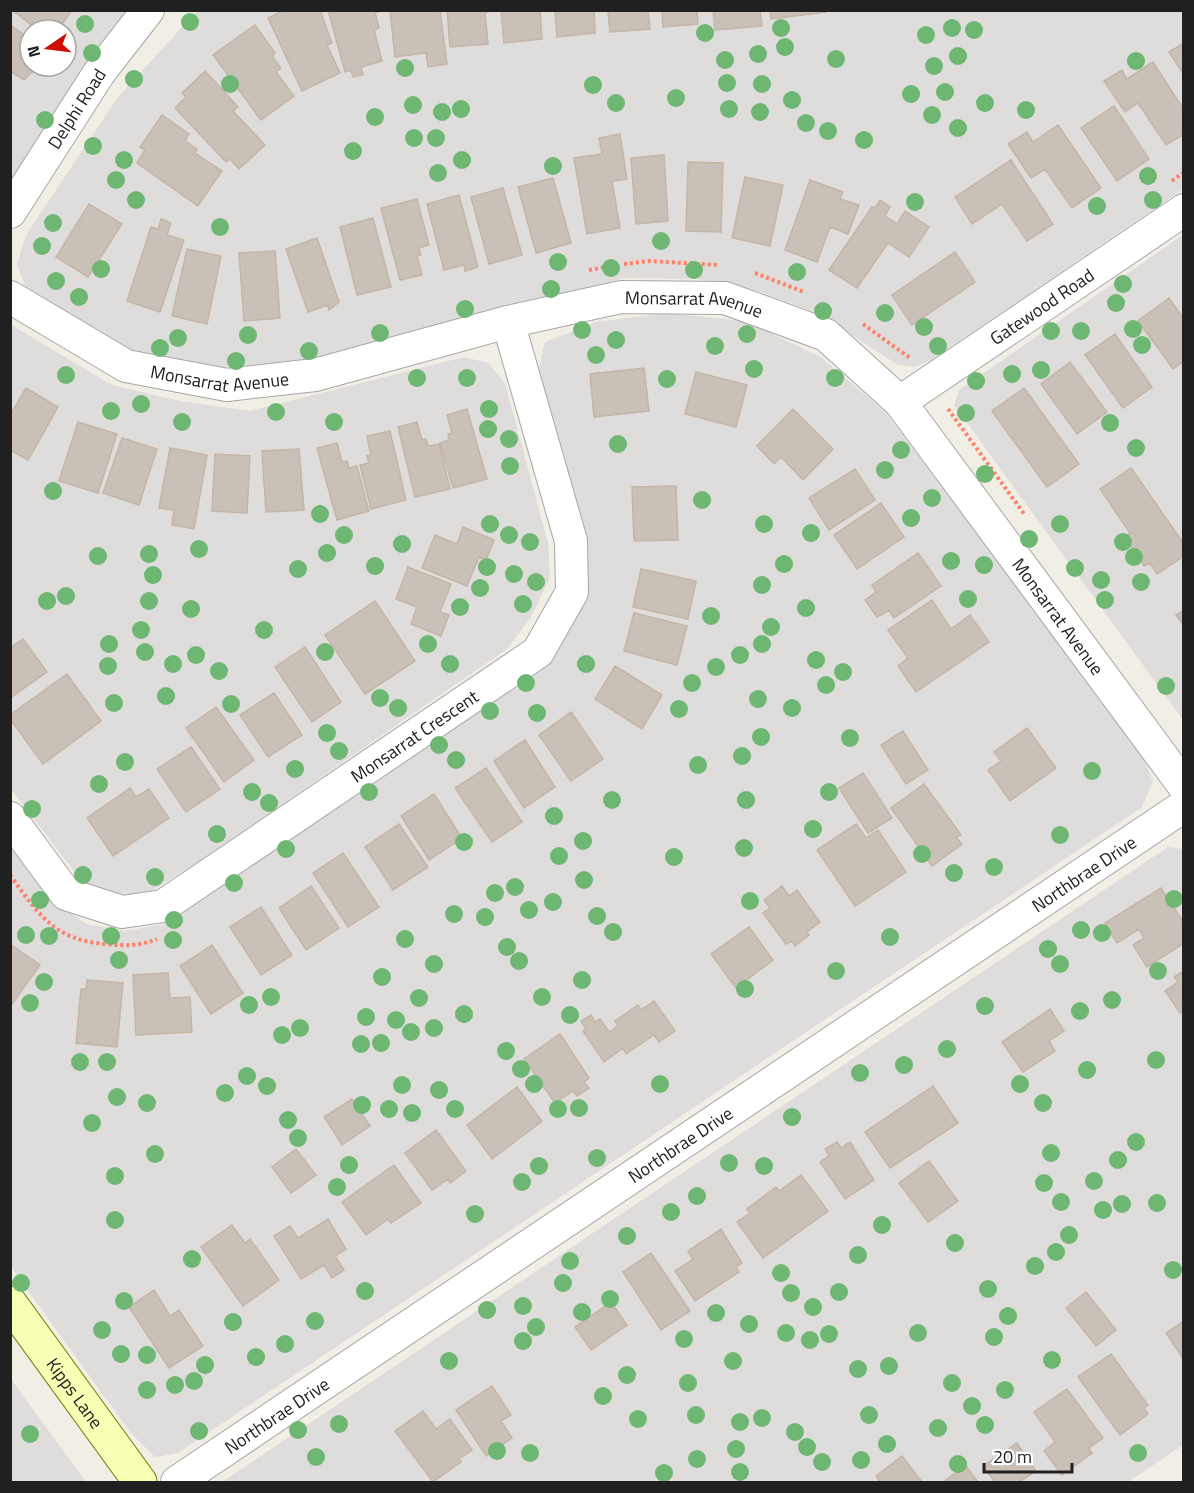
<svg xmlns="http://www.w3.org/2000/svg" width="1194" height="1493" font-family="'Titillium Web',sans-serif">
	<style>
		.residential { fill: #dedddc; fill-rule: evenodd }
		.building { fill: #c9c1b8; stroke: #c4b5a6; stroke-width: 1.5 }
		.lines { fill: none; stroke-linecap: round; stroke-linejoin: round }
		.street-casing { stroke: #a7a7a7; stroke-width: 34 }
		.secondary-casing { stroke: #687d00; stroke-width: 35 }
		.path { stroke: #ff8168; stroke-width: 4; stroke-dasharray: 3 3; stroke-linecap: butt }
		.street { stroke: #fff; stroke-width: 32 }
		.secondary { stroke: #f7ffb5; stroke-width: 33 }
		.tree { fill: #6db773 }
		.labels { text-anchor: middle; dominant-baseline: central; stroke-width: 4.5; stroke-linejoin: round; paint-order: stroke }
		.street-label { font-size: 18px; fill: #202020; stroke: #fff }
	</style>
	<rect width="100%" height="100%" fill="#f1eee5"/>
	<!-- residential -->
	<path class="residential" d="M11,11h129l-129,182zM30,30h36v36h-36z
		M197,11h986v178l-252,171 -16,7 -17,-2 -80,-52 -64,-23 -58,-11 -71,-1 -294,78 -73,14 -67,-2 -80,-24 -84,-52 -10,-28 9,-29 92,-138z
		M1183,235v485l-229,-315 5,-15z
		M668,313l76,8 77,36 64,55 254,335 14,35 -12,26 -963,645 -23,4 -25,-25 -119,-165 -1,-420 49,57 27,20 39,7 39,-7 368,-252 49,-77 -43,-222 7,-31 51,-20z
		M10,324l102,61 68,16 70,10 214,-54 24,6 17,20 43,160 2,35 -19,39 -24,32 -309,213 -53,33 -28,-2 -34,-10 -72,-94z
		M1168,847l15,2v596l-55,37h-906z
		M10,1379h1l75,103h-75z"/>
	<!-- building -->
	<path class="building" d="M12,10h60l-14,20h-20z
		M284,10h36l12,33 -5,2 13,28 -38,18 -34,-73z
		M328,10h54l-7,3 4,15 -5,2 8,31 -21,6 2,8 -10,2 -2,-7 -6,2z
		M390,10h50l7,54 -19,3 -2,-14 -31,4z
		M447,10h45l-7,3 3,31 -38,3z
		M501,10h39l2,29 -38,4z
		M555,10h39l1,23 -38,4z
		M608,10h40l2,19 -40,3z
		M662,10h35l1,14 -35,3z
		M713,10h47l2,16 -47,4z
		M770,10h56v2l-55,7z
		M10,25l20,14v27l5,3 -11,11 -14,-9z
		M255,25l20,28 -3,3 9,12 -5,4 18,24 -33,24 -48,-65z
		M1184,43v32l-15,-23z
		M1153,62l31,48v24l-18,11 -28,-42 -13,9 -21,-31 18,-11 5,9z
		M205,71l33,36 -5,4 32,34 -26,24 -9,-10 -4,3 -51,-54 11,-11 -4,-4z
		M1114,106l35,53 -32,22 -36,-53z
		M162,115l27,19 -4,7 12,8 -2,4 27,18 -24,35 -61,-43 8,-13 -5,-3z
		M1058,125l43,63 -29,20 -27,-39 -14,9 -23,-34 19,-12 6,10z
		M620,134l7,45 -15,2 8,47 -33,6 -13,-76 28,-4 -3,-16z
		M664,155l4,66 -32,3 -5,-66z
		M1011,160l42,64 -26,17 -25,-37 -30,20 -17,-27z
		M688,162l35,1 -2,69 -35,-1z
		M745,177l38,8 -13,61 -38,-8z
		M553,178l18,65 -35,10 -18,-66z
		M810,180l33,12 -3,7 19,6 -11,29 -18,-7 -13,35 -32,-12z
		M503,188l19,67 -33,9 -18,-67z
		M459,195l19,72 -13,4 -1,-6 -20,5 -17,-66z
		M417,199l12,46 -10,3 2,7 -4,1 5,19 -22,5 -19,-72z
		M880,200l10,7 -5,9 12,8 8,-13 24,16 -20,30 -21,-14 -31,45 -28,-18 43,-63 3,1z
		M89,204l33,20 -34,53 -32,-20z
		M373,218l18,69 -34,8 -17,-68z
		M161,219l10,4 -4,12 17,5 -24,72 -33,-11 24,-74 7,2z
		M317,238l22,64 -10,8 -1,-5 -20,7 -22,-63z
		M187,249l34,7 -14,68 -35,-8z
		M275,251l5,67 -36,3 -5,-68z
		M955,252l20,30 -63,43 -20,-30z
		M1169,298l15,21v42l-11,8 -35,-48z
		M1115,334l37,53 -29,21 -38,-53z
		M1070,362l37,50 -30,22 -36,-50z
		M644,368l5,43 -55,6 -4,-43z
		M696,372l51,13 -11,42 -51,-13z
		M26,388l32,19 -30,53 -18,-10v-35z
		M1024,388l55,76 -32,23 -55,-76z
		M467,409l20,70 -34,9 -13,-45 9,-3 -1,-6 4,-1 -5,-18z
		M793,409l40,40 -30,31 -22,-23 -7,7 -17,-18z
		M78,422l39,12 -19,59 -39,-12z
		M417,422l5,18 4,-1 2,7 11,-2 11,45 -35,8 -17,-70z
		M390,431l16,69 -35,9 -11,-44 9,-2 -2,-7 4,-1 -4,-19z
		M122,438l35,11 -18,56 -36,-12z
		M337,443l5,19 5,-1 2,7 8,-2 12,45 -32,9 -20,-72z
		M170,448l37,7 -13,74 -22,-4 2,-15 -15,-2z
		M299,449l5,61 -38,2 -4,-61z
		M215,454l35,2 -3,57 -35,-2z
		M1131,468l53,76v12l-27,18 -7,-11 -6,3 -19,-29 5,-4 -30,-44z
		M855,469l20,31 -46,30 -20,-32z
		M676,486l2,54 -44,1 -2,-54z
		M881,503l23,34 -47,32 -23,-34z
		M463,527l31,13 -8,20 -7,-3 -12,29 -45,-18 13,-33 22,9z
		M918,553l23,33 -47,32 -5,-8 -12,7 -12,-17 11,-8 -4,-7z
		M408,567l43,17 -11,28 9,3 -8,21 -30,-12 6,-17 -21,-8z
		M641,569l55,12 -8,38 -55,-12z
		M932,600l19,29 19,-14 19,27 -73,50 -18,-26 10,-8 -20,-28z
		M375,601l40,60 -50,33 -40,-59z
		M1184,610v16l-8,-11z
		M634,613l53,13 -10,39 -53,-14z
		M23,639l24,33 -37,26v-50z
		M305,647l36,55 -29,20 -37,-55z
		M615,666l47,29 -20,34 -47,-30z
		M67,674l34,47 -58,43 -33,-45v-4z
		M274,693l28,42 -34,22 -28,-42z
		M216,707l38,53 -30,22 -38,-54z
		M571,712l32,47 -32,22 -32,-46z
		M1027,728l29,40 -46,33 -22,-31 13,-9 -7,-9z
		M903,731l25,39 -22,14 -25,-39z
		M525,740l30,47 -31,21 -30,-47z
		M191,747l29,42 -34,23 -29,-43z
		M486,768l36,54 -30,20 -37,-54z
		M863,773l29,45 -24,15 -29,-45z
		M924,784l37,51 -5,2 6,7 -30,22 -41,-58z
		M130,788l6,9 13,-8 20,29 -56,38 -26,-38z
		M434,794l28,44 -33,22 -28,-44z
		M399,824l29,43 -35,23 -28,-43z
		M856,824l10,14 12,-8 28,42 -51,34 -38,-56z
		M343,853l36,54 -31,20 -35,-54z
		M311,886l28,42 -33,22 -27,-42z
		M782,886l7,10 8,-6 23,32 -13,10 2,3 -14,11 -3,-5 -6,3 -23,-31 7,-5 -6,-8z
		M1161,888l23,35v20l-37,24 -14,-22 11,-7 -5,-9 -22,14 -12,-20z
		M261,907l31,48 -31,20 -31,-48z
		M749,927l24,33 -37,28 -25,-34z
		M10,944l30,21 -30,42z
		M212,945l31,48 -32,21 -31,-48z
		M1184,971v40l-4,2 -15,-22 13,-9 -4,-5z
		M168,973l2,25 20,-1 2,35 -56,3 -3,-60z
		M87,980l36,3 -6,64 -41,-4 5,-54h5z
		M654,1001l21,30 -16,11 -5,-7 -28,19 -3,-6 -19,14 -21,-31 3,-2 -5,-8 10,-6 4,7 5,-3 9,13 9,-6 -3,-5 23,-16 3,5z
		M1050,1009l14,22 -15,10 6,10 -32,21 -21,-30z
		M560,1034l29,44 -5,4 5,6 -12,8 -4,-5 -18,12 -31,-44z
		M933,1086l25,37 -68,45 -25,-36z
		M517,1087l25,34 -50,38 -25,-34z
		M352,1099l18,27 -28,19 -18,-28z
		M436,1130l30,41 -16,12 -2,-4 -16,11 -27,-37z
		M837,1142l4,6 9,-6 24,38 -29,19 -25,-37 9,-6 -4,-7z
		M296,1149l20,26 -25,18 -19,-26z
		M929,1161l29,40 -30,21 -29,-39z
		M394,1165l27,38 -30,20 -3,-4 -22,16 -24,-33z
		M801,1175l27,36 -65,47 -26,-36 13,-9 -3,-4 29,-22 3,4z
		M328,1219l18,30 -11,7 9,14 -12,8 -8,-13 -23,14 -27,-43 16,-10 8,12z
		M232,1225l13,18 5,-4 29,41 -36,26 -42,-59z
		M721,1229l21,34 -6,4 3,5 -44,29 -20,-30 18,-12 -5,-8z
		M651,1253l39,58 -29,19 -38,-58z
		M154,1290l16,26 9,-6 24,36 -34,22 -40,-61z
		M1086,1292l30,38 -20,16 -30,-38z
		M611,1302l16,23 -36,25 -16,-23z
		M1184,1321v39l-18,-27z
		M1111,1354l37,51 -4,3 4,6 -28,21 -42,-58z
		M492,1386l19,29 -10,6 11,17 -26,18 -30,-46z
		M1067,1389l36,49 -14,10 3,5 -30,22 -18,-24 11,-9 -21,-30z
		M423,1411l13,18 14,-10 22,31 -13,9 2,3 -28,20 -38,-51z
		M1017,1443l19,28 -17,11h-24l-12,-16z
		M902,1456l20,26h-42l-4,-6z
		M966,1466l12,16h-35z"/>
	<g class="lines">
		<defs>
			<g id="street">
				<path id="s1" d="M10,212l89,-139 49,-63"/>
				<path id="s2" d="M10,297l116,69 101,19 88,-10 193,-53 113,-25 104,1 101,37 74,67 284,384"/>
				<path id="s3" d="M900,402l284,-192"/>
				<path id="s4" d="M10,818l56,76 56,18 41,-6 375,-254 34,-60 -1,-51 -63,-219"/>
				<path id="s5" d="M177,1482l1007,-676"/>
			</g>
			<g id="secondary">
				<path id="s6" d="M10,1303l130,179"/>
			</g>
		</defs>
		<!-- street casing -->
		<use href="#street" class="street-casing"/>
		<!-- secondary casing -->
		<use href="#secondary" class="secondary-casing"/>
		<!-- path -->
		<path class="path" d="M1172,181l12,-9
			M624,264l25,-3 69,4
			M589,270l22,-4
			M755,273l49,19
			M863,324l47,34
			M948,409l77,106
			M10,875c29,40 45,66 97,69 19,2 32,2 50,-5"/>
		<!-- street -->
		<use href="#street" class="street"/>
		<!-- secondary -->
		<use href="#secondary" class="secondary"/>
	</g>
	<!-- trees -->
	<g class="tree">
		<circle cx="190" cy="22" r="9"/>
		<circle cx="85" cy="24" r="9"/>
		<circle cx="781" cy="28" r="9"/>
		<circle cx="952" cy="28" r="9"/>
		<circle cx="974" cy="30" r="9"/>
		<circle cx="705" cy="33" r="9"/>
		<circle cx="926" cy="35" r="9"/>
		<circle cx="785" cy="47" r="9"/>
		<circle cx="92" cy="53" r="9"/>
		<circle cx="758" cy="54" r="9"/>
		<circle cx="958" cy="56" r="9"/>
		<circle cx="836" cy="59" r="9"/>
		<circle cx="725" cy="60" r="9"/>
		<circle cx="1136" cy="61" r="9"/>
		<circle cx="934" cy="66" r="9"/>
		<circle cx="405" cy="68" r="9"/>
		<circle cx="134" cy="79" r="9"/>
		<circle cx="727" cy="83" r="9"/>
		<circle cx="230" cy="84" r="9"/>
		<circle cx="762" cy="84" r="9"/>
		<circle cx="593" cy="85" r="9"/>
		<circle cx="945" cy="92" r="9"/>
		<circle cx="911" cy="94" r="9"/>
		<circle cx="676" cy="98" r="9"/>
		<circle cx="792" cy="100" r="9"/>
		<circle cx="616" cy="103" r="9"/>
		<circle cx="985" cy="103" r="9"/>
		<circle cx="413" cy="105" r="9"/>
		<circle cx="461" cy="109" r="9"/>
		<circle cx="729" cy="109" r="9"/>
		<circle cx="1026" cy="110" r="9"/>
		<circle cx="442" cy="112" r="9"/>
		<circle cx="760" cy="112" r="9"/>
		<circle cx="932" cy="115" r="9"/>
		<circle cx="375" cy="117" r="9"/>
		<circle cx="45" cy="120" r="9"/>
		<circle cx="806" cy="123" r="9"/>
		<circle cx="958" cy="128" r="9"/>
		<circle cx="828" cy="131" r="9"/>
		<circle cx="414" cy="138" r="9"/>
		<circle cx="436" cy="138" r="9"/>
		<circle cx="864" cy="140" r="9"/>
		<circle cx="93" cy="146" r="9"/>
		<circle cx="353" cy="151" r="9"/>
		<circle cx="124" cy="160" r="9"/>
		<circle cx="462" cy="160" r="9"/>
		<circle cx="553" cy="166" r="9"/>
		<circle cx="438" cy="173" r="9"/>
		<circle cx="1148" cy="176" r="9"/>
		<circle cx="116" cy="180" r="9"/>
		<circle cx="136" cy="200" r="9"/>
		<circle cx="1153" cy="200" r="9"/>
		<circle cx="915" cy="202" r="9"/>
		<circle cx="1097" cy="206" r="9"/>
		<circle cx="53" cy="223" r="9"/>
		<circle cx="220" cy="227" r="9"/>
		<circle cx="661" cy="241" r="9"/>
		<circle cx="42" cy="246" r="9"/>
		<circle cx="558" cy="262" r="9"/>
		<circle cx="611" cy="268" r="9"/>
		<circle cx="101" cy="269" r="9"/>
		<circle cx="694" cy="270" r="9"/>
		<circle cx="797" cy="272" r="9"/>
		<circle cx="56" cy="281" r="9"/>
		<circle cx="1123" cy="284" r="9"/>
		<circle cx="551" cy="289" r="9"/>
		<circle cx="79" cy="297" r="9"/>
		<circle cx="1116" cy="303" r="9"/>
		<circle cx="465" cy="309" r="9"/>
		<circle cx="823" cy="311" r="9"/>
		<circle cx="885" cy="313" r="9"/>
		<circle cx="924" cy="327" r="9"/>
		<circle cx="1133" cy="329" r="9"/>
		<circle cx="582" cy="330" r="9"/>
		<circle cx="1051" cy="331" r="9"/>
		<circle cx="1081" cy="331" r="9"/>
		<circle cx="380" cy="333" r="9"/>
		<circle cx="747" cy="334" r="9"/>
		<circle cx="248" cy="335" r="9"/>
		<circle cx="178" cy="338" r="9"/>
		<circle cx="616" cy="340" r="9"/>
		<circle cx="1142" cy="345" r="9"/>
		<circle cx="715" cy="346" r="9"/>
		<circle cx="938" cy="346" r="9"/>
		<circle cx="160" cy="348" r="9"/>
		<circle cx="309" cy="351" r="9"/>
		<circle cx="596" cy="355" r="9"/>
		<circle cx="236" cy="361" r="9"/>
		<circle cx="754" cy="369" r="9"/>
		<circle cx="1041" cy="370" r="9"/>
		<circle cx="1012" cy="374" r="9"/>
		<circle cx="66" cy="375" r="9"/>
		<circle cx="417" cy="378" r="9"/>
		<circle cx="467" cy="378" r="9"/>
		<circle cx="835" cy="378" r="9"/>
		<circle cx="667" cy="379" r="9"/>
		<circle cx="976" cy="381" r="9"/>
		<circle cx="141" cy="404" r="9"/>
		<circle cx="489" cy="409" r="9"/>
		<circle cx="111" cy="411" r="9"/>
		<circle cx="276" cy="412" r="9"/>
		<circle cx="966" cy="413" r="9"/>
		<circle cx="182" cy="422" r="9"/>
		<circle cx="334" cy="422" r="9"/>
		<circle cx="1110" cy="423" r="9"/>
		<circle cx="488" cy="429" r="9"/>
		<circle cx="509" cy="439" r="9"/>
		<circle cx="618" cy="444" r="9"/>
		<circle cx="1136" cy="448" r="9"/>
		<circle cx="901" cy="450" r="9"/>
		<circle cx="510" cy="466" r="9"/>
		<circle cx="885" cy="470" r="9"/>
		<circle cx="985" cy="474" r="9"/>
		<circle cx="53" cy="491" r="9"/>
		<circle cx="932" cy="498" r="9"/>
		<circle cx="702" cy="500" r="9"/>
		<circle cx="320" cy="514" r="9"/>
		<circle cx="911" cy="518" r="9"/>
		<circle cx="490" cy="524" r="9"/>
		<circle cx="764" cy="524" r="9"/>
		<circle cx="1060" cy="524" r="9"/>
		<circle cx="811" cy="533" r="9"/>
		<circle cx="344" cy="535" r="9"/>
		<circle cx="509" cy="535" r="9"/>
		<circle cx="1029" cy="539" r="9"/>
		<circle cx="530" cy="542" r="9"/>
		<circle cx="1123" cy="542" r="9"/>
		<circle cx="402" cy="544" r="9"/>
		<circle cx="199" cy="549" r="9"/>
		<circle cx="327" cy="553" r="9"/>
		<circle cx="149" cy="554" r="9"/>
		<circle cx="98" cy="556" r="9"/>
		<circle cx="1134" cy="557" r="9"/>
		<circle cx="951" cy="561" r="9"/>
		<circle cx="784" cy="564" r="9"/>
		<circle cx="984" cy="565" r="9"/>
		<circle cx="375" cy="566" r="9"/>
		<circle cx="487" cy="567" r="9"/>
		<circle cx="1075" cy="568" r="9"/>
		<circle cx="298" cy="569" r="9"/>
		<circle cx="514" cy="574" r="9"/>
		<circle cx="153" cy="575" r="9"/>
		<circle cx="1101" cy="580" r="9"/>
		<circle cx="536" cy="582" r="9"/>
		<circle cx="1141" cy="582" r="9"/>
		<circle cx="762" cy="585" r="9"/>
		<circle cx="480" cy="588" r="9"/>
		<circle cx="66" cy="596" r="9"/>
		<circle cx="968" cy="599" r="9"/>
		<circle cx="1105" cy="600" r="9"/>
		<circle cx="47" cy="601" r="9"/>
		<circle cx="149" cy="601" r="9"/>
		<circle cx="523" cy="604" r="9"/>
		<circle cx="460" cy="607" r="9"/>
		<circle cx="806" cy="608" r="9"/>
		<circle cx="191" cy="609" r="9"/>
		<circle cx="711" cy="616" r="9"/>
		<circle cx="771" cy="627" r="9"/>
		<circle cx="141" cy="630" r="9"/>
		<circle cx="264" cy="630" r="9"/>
		<circle cx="109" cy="644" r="9"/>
		<circle cx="428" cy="644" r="9"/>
		<circle cx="762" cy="644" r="9"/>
		<circle cx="145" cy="652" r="9"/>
		<circle cx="325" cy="652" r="9"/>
		<circle cx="196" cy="655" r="9"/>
		<circle cx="740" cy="655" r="9"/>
		<circle cx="816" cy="660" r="9"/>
		<circle cx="173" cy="664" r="9"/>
		<circle cx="450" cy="664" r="9"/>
		<circle cx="586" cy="664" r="9"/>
		<circle cx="108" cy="666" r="9"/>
		<circle cx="716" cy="667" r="9"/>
		<circle cx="219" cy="671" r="9"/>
		<circle cx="843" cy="672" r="9"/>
		<circle cx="526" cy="683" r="9"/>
		<circle cx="692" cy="683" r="9"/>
		<circle cx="826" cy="685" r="9"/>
		<circle cx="1166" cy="686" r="9"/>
		<circle cx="166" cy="696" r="9"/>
		<circle cx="380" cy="698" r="9"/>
		<circle cx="758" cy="699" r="9"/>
		<circle cx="114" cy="703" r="9"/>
		<circle cx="231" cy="704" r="9"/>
		<circle cx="398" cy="708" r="9"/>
		<circle cx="792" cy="708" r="9"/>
		<circle cx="679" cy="709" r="9"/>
		<circle cx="490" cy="711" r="9"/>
		<circle cx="537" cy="713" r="9"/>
		<circle cx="327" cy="733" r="9"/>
		<circle cx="761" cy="737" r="9"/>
		<circle cx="850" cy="738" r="9"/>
		<circle cx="439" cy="745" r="9"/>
		<circle cx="339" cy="751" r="9"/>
		<circle cx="742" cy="756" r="9"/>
		<circle cx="456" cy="760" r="9"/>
		<circle cx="125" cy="762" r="9"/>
		<circle cx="698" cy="765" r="9"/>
		<circle cx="295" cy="769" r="9"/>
		<circle cx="1092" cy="771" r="9"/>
		<circle cx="99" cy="784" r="9"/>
		<circle cx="252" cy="792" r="9"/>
		<circle cx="369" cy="792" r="9"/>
		<circle cx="829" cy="792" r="9"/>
		<circle cx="612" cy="800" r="9"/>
		<circle cx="746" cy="800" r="9"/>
		<circle cx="269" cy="803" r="9"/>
		<circle cx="32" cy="809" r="9"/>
		<circle cx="554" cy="816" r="9"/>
		<circle cx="813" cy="829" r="9"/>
		<circle cx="217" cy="834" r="9"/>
		<circle cx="1060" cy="835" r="9"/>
		<circle cx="583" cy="841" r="9"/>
		<circle cx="464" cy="842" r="9"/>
		<circle cx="744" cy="848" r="9"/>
		<circle cx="286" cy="849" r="9"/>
		<circle cx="922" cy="854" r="9"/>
		<circle cx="559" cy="856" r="9"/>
		<circle cx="674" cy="857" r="9"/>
		<circle cx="994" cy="867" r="9"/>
		<circle cx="954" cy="873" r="9"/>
		<circle cx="83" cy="875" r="9"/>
		<circle cx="155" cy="877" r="9"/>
		<circle cx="584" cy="880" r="9"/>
		<circle cx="234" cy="883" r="9"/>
		<circle cx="515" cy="887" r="9"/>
		<circle cx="495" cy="893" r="9"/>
		<circle cx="1174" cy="899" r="9"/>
		<circle cx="40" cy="900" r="9"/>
		<circle cx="750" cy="901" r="9"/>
		<circle cx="553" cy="902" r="9"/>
		<circle cx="529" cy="910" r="9"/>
		<circle cx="454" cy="914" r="9"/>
		<circle cx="597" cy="916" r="9"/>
		<circle cx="485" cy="917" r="9"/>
		<circle cx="174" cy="920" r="9"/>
		<circle cx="1081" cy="930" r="9"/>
		<circle cx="613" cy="932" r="9"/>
		<circle cx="1102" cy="933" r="9"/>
		<circle cx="26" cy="935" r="9"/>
		<circle cx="49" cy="936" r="9"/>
		<circle cx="111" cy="936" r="9"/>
		<circle cx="890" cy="937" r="9"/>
		<circle cx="405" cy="939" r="9"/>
		<circle cx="173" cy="940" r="9"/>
		<circle cx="507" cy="947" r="9"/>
		<circle cx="1048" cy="949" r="9"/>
		<circle cx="119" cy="960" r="9"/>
		<circle cx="519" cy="961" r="9"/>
		<circle cx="434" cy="964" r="9"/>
		<circle cx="1060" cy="964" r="9"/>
		<circle cx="836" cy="971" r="9"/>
		<circle cx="1158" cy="971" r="9"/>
		<circle cx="382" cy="977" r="9"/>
		<circle cx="582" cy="980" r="9"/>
		<circle cx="44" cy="982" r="9"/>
		<circle cx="745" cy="989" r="9"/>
		<circle cx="271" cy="997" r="9"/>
		<circle cx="542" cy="997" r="9"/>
		<circle cx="419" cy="998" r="9"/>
		<circle cx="1112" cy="1000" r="9"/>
		<circle cx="30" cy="1003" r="9"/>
		<circle cx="249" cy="1005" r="9"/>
		<circle cx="985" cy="1006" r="9"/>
		<circle cx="1080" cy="1011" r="9"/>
		<circle cx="464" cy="1014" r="9"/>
		<circle cx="570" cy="1015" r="9"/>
		<circle cx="366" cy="1017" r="9"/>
		<circle cx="396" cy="1020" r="9"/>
		<circle cx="300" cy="1028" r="9"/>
		<circle cx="434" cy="1028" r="9"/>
		<circle cx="411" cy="1032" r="9"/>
		<circle cx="282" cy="1035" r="9"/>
		<circle cx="381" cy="1043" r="9"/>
		<circle cx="361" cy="1044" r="9"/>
		<circle cx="947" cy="1049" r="9"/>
		<circle cx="506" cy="1051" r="9"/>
		<circle cx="1156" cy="1060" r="9"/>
		<circle cx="80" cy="1062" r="9"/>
		<circle cx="107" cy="1062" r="9"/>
		<circle cx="904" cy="1065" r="9"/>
		<circle cx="521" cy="1069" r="9"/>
		<circle cx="1087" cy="1070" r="9"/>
		<circle cx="860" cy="1073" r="9"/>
		<circle cx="247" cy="1076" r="9"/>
		<circle cx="534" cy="1084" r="9"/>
		<circle cx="660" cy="1084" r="9"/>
		<circle cx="1020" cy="1084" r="9"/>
		<circle cx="402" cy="1085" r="9"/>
		<circle cx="267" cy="1086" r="9"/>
		<circle cx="439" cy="1090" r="9"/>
		<circle cx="225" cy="1093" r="9"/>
		<circle cx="117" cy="1097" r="9"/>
		<circle cx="147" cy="1103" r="9"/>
		<circle cx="1043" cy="1103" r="9"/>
		<circle cx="362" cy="1105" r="9"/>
		<circle cx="579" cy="1108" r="9"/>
		<circle cx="389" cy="1109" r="9"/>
		<circle cx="455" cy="1109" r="9"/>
		<circle cx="558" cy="1109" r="9"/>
		<circle cx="412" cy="1113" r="9"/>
		<circle cx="792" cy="1117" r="9"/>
		<circle cx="288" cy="1120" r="9"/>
		<circle cx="92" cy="1123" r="9"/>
		<circle cx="298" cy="1138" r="9"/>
		<circle cx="1136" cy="1142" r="9"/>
		<circle cx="1051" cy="1153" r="9"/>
		<circle cx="155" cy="1154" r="9"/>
		<circle cx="597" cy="1158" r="9"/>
		<circle cx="1118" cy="1160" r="9"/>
		<circle cx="729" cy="1163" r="9"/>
		<circle cx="349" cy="1165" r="9"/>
		<circle cx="539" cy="1166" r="9"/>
		<circle cx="764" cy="1166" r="9"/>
		<circle cx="115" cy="1176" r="9"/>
		<circle cx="1094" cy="1181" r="9"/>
		<circle cx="522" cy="1182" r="9"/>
		<circle cx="1044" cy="1183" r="9"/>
		<circle cx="337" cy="1187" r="9"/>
		<circle cx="697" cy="1196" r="9"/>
		<circle cx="1061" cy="1202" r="9"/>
		<circle cx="1157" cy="1203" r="9"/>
		<circle cx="1122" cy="1204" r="9"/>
		<circle cx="1103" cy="1210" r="9"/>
		<circle cx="671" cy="1212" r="9"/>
		<circle cx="475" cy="1214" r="9"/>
		<circle cx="115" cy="1220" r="9"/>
		<circle cx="882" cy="1225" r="9"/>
		<circle cx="1069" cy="1235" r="9"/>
		<circle cx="627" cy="1236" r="9"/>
		<circle cx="955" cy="1243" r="9"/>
		<circle cx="1056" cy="1252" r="9"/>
		<circle cx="858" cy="1255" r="9"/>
		<circle cx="192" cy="1259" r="9"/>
		<circle cx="570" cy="1261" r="9"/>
		<circle cx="1035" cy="1266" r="9"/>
		<circle cx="1173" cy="1270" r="9"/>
		<circle cx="781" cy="1273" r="9"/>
		<circle cx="21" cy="1283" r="9"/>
		<circle cx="563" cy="1283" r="9"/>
		<circle cx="988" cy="1289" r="9"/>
		<circle cx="365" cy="1291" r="9"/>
		<circle cx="839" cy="1292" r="9"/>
		<circle cx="791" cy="1293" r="9"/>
		<circle cx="610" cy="1299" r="9"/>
		<circle cx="124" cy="1301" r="9"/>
		<circle cx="523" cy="1306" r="9"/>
		<circle cx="813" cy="1307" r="9"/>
		<circle cx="487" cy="1310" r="9"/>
		<circle cx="582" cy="1312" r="9"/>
		<circle cx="716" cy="1313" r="9"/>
		<circle cx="1008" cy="1316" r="9"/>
		<circle cx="315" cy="1321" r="9"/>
		<circle cx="233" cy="1322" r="9"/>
		<circle cx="749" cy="1324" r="9"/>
		<circle cx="536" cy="1327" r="9"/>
		<circle cx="102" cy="1330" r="9"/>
		<circle cx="786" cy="1333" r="9"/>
		<circle cx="918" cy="1333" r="9"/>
		<circle cx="829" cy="1334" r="9"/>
		<circle cx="994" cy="1337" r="9"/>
		<circle cx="684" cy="1339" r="9"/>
		<circle cx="810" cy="1340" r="9"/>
		<circle cx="523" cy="1341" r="9"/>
		<circle cx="285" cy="1344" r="9"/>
		<circle cx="121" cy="1354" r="9"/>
		<circle cx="147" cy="1355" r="9"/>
		<circle cx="256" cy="1357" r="9"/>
		<circle cx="1052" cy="1360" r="9"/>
		<circle cx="449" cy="1361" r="9"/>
		<circle cx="733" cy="1361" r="9"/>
		<circle cx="205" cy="1365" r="9"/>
		<circle cx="889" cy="1366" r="9"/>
		<circle cx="858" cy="1369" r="9"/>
		<circle cx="627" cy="1375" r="9"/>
		<circle cx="194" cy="1381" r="9"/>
		<circle cx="688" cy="1383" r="9"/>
		<circle cx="952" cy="1383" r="9"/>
		<circle cx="175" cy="1385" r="9"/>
		<circle cx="147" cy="1390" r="9"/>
		<circle cx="1005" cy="1390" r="9"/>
		<circle cx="603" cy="1396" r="9"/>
		<circle cx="972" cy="1406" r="9"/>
		<circle cx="696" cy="1415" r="9"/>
		<circle cx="869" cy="1415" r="9"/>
		<circle cx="762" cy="1418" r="9"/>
		<circle cx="638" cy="1419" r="9"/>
		<circle cx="740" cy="1422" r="9"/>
		<circle cx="339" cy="1424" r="9"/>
		<circle cx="985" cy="1425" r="9"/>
		<circle cx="938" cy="1428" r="9"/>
		<circle cx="298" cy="1430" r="9"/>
		<circle cx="199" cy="1431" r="9"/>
		<circle cx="795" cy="1432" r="9"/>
		<circle cx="30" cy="1434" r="9"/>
		<circle cx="887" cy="1444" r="9"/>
		<circle cx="807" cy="1447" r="9"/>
		<circle cx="736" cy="1449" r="9"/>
		<circle cx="497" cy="1451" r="9"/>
		<circle cx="530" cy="1453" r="9"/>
		<circle cx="1138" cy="1453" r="9"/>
		<circle cx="316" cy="1457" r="9"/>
		<circle cx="697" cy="1459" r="9"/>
		<circle cx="861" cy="1460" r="9"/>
		<circle cx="822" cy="1462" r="9"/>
		<circle cx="958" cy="1464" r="9"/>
		<circle cx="740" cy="1472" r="9"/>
		<circle cx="664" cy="1473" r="9"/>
	</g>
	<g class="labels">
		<!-- street labels -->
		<g class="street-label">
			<text stroke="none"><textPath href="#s1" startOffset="123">Delphi Road</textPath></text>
			<text stroke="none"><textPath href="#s3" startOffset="171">Gatewood Road</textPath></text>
			<text stroke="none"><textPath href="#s2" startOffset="716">Monsarrat Avenue</textPath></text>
			<text stroke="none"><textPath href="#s2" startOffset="230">Monsarrat Avenue</textPath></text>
			<text stroke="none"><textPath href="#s2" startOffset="1220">Monsarrat Avenue</textPath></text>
			<text stroke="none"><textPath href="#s4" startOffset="498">Monsarrat Crescent</textPath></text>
			<text stroke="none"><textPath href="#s5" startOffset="1092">Northbrae Drive</textPath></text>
			<text stroke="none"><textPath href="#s5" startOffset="606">Northbrae Drive</textPath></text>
			<text stroke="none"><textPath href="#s6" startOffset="111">Kipps Lane</textPath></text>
			<text stroke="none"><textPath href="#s5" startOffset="120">Northbrae Drive</textPath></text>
		</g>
	</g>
	<!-- border -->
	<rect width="1194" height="1493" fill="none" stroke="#202020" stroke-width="24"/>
	<!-- north arrow -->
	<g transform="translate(48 48) rotate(256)"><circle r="28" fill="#ffffff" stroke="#a6a6a6" stroke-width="1.5"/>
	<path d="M0-4.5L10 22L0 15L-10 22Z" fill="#cf0d00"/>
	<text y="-9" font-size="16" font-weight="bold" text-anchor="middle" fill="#202020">N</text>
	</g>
	<!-- scale -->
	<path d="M984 1463v9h88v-9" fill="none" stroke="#202020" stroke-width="3"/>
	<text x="993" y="1463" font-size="18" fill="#202020" stroke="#ffffff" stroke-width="4.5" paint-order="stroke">20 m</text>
</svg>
